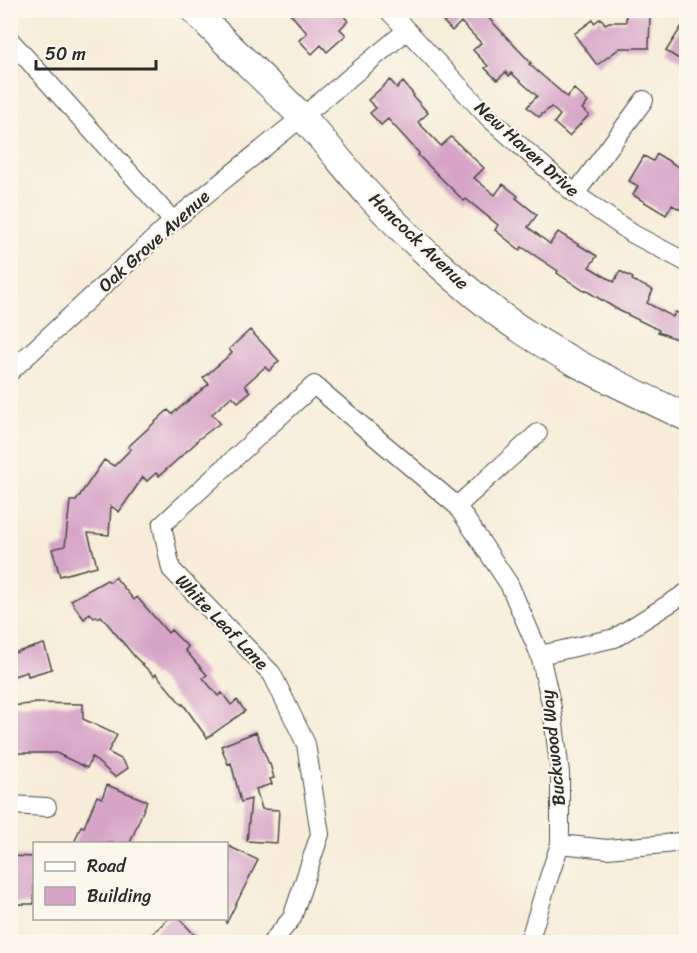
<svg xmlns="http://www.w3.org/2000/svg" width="697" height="953" font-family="Sriracha,sans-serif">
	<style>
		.building { fill: #d6a4c7 }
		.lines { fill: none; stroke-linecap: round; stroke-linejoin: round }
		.minor-casing { stroke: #494845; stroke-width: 20 }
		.secondary-casing { stroke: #494845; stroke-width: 29 }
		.minor { stroke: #fff; stroke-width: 18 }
		.secondary { stroke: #fff; stroke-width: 27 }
		.labels { text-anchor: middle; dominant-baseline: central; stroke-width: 4.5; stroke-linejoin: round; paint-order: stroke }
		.street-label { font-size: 18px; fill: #2b2b2b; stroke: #fbf7ec }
	</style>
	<rect width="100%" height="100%" fill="#fbf7ec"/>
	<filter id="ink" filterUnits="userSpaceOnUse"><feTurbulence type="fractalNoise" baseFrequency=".0167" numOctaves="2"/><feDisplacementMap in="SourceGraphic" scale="12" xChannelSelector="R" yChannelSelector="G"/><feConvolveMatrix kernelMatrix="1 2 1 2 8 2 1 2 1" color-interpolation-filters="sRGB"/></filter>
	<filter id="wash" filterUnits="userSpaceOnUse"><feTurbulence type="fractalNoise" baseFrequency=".008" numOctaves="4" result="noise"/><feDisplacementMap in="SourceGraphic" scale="24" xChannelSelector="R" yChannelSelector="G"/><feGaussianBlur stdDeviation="1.35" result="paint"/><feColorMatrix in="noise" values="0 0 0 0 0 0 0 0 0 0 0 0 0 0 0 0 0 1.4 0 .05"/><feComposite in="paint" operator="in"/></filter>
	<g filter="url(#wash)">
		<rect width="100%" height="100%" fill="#f6ecd7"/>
		<g id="blocks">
			<!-- building -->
			<path class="building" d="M287,10h52l9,11 -8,8 6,6 -19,17 -6,-7 -9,9 -13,-14 8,-7z
				M433,10h48l50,53 -2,1 38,33 7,-8 14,13 -6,7 7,6 -20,21 -15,-13 6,-8 -9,-8 -12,10 -12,-10 10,-11 -26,-23 -2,3 -3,-4 -9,8 -12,-12 3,-2 -15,-16 8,-7 -20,-21 -9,9z
				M626,13l24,1 -1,34h-29l-23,17 -23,-31 19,-14 1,3 7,-5 4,6 4,-2h17z
				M687,18v46l-21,-13z
				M390,80l7,8 6,-6 11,13 -1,1 15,17 -10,9 23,24 10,-9 33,31 -10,10 21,17 8,-11 15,12 -2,2 21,17 -9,12 22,17 8,-12 39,24 -8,11 25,15 6,-11 13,7 -1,2 21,10 -6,13 26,14 2,-5 12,4v27l-29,-11 1,-2 -39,-19 -35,-21 -1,1 -27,-18 1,-2 -36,-24 -2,3 -25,-20 3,-5 -32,-26 -2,2 -46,-46 1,-2 -31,-34 -7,6 -11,-12 6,-5 -8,-8z
				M657,154l30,18v41l-15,-8 -6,10 -33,-20 5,-9 -9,-5 15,-25 9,5z
				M250,330l29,31 -10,10 -4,-4 -20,18 5,7 -12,10 -6,-6 -20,18 8,9 -24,18 1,1 -38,34 -3,-3 -9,8 -4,-4 -24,35 -8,-6 -2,29 -21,-2 9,33 -37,10 -8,-27 13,-3 5,-45h6l28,-41 10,6 17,-17 -3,-2 40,-37 4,4 37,-30 -6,-6 29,-25 -3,-4z
				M115,577l19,23 3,-3 31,36 3,-3 17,17 -3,3 22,25 -4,3 15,18 4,-3 9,12 6,-5 8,11 -38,27 -24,-34 -1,1 -26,-31 -2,2 -19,-19 -34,-41 -3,2 -2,-2 -2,2 -4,-5 -6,6 -9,-12 -4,-7 36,-20 3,2z
				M44,644l8,25 -24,7 -1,-4 -17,5v-23z
				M30,703l53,1v15l34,16 -9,17 13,7 7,9 -13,9 -23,-20 -5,11 -31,-15h-46v-47l20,-2z
				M256,732l13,32h1l4,14 -4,1 2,5 -16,5 6,20 17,1 -2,33 -30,-2 4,-42 -10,3 -10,-39 -3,1 -7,-18z
				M107,785l40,16 -17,42h-56l7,-17 3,1 13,-31 5,2z
				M226,845l32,15 -32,64z
				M10,856l24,1v47h-24z
				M169,918h10l22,24h-44l-6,-7z"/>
		</g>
	</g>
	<g filter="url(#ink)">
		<use href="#blocks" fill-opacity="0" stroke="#494845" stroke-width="1.5"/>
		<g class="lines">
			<defs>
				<path id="minor" d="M388,10l101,108 86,76 58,40 53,28
					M10,40l163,181
					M575,194l69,-94
					M10,372l163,-151 129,-104 104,-86
					M457,506l81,-73
					M540,655l75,-17 71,-45
					M10,805l37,2
					M560,844l47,5 58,-5 21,-3
					M272,942l20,-24 28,-84 -14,-90 -34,-70 -101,-105 -9,-44 152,-140 143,121 52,78 31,71 12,53 8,65v71l-13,39 -18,59"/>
				<path id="secondary" d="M194,10c35,37 72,70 107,106 24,25 45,53 68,79 38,42 82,82 127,117 58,44 125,74 190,105"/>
			</defs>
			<!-- minor casing -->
			<use href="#minor" class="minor-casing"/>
			<!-- secondary casing -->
			<use href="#secondary" class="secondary-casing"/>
			<!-- minor -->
			<use href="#minor" class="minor"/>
			<!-- secondary -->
			<use href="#secondary" class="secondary"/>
		</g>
	</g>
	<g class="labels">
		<!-- street labels -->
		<g class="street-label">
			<text transform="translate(527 149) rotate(42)">New Haven Drive</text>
			<text transform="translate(154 241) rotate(-42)">Oak Grove Avenue</text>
			<text transform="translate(419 241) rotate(44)">Hancock Avenue</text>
			<text transform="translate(222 622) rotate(46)">White Leaf Lane</text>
			<text transform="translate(553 748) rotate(-96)">Buckwood Way</text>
		</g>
	</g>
	<!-- margin -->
	<rect width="697" height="953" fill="none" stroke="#fbf7ec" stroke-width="36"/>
	<!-- legend -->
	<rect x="33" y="842" width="195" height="78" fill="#fbf7ec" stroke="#a8a59f" stroke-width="1.5"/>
	<rect x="45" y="862" width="30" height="9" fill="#ffffff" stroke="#a8a59f" stroke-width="1.5"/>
	<text x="87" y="872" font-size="18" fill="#2b2b2b">Road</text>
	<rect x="45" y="887" width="30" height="18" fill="#d6a4c7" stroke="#a8a59f" stroke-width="1.5"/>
	<text x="87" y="902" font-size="18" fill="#2b2b2b">Building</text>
	<!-- scale -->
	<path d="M36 60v9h120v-9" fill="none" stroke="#2b2b2b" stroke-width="3"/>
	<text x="45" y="60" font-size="18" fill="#2b2b2b" stroke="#fbf7ec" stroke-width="4.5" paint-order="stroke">50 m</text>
</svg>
